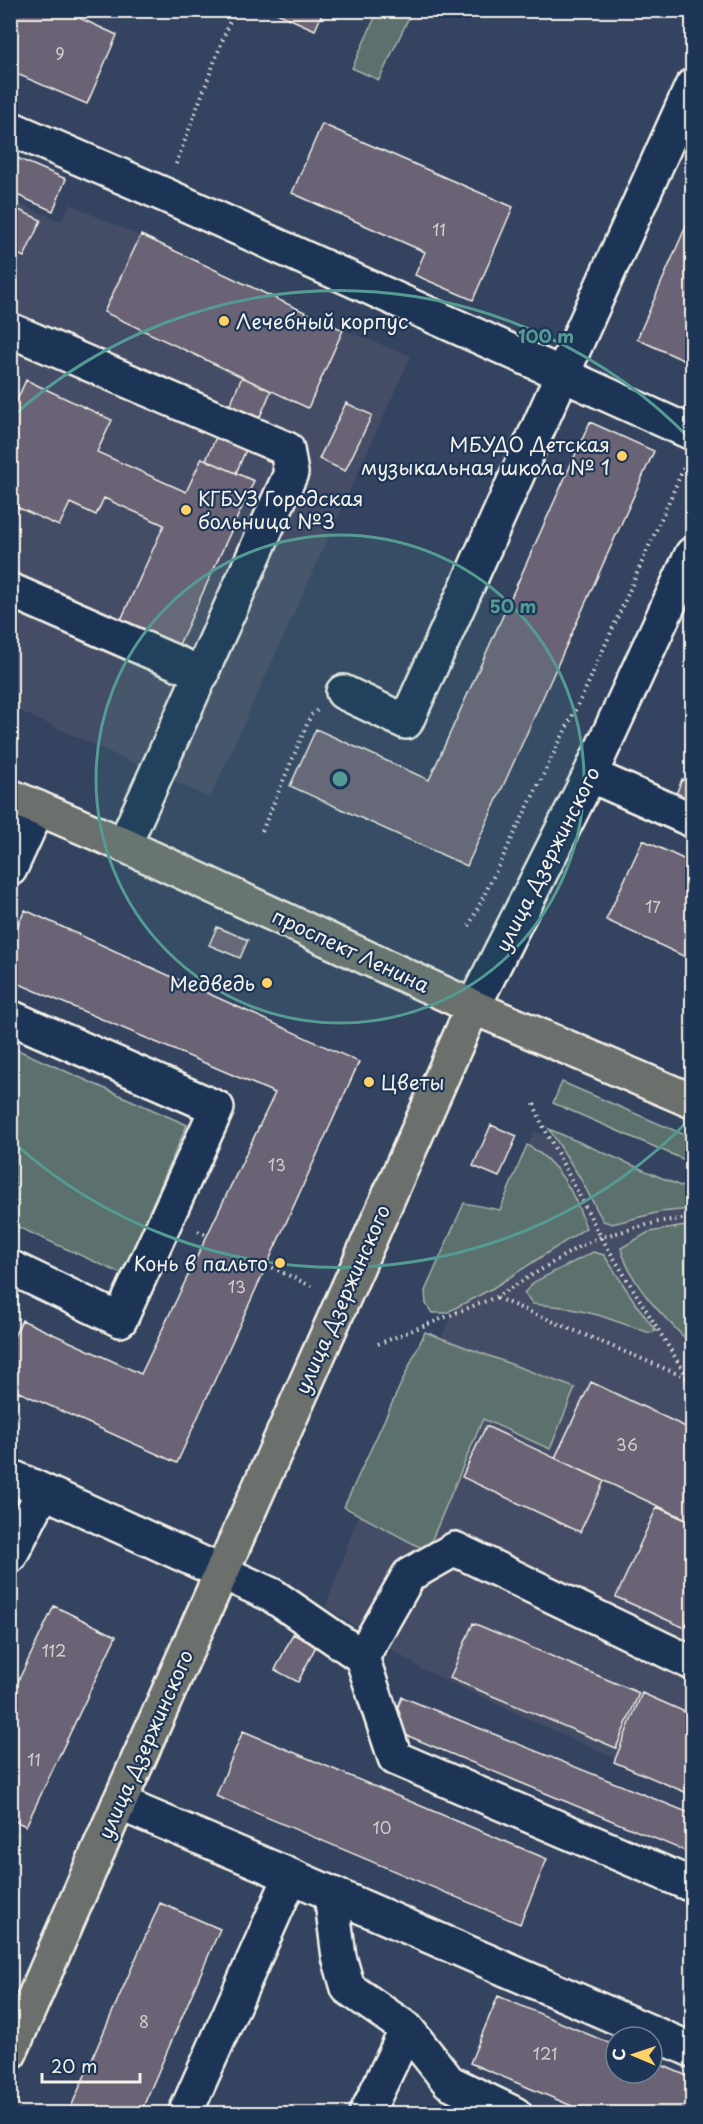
<svg xmlns="http://www.w3.org/2000/svg" width="703" height="2124" font-family="'Playpen Sans',sans-serif">
	<style>
		.built { fill: #444d66 }
		.green { fill: #5b716d; stroke: #a8b1aa; stroke-width: 1.5 }
		.building { fill: #696475; stroke: #f4f1e8; stroke-width: 1.5 }
		.lines { fill: none; stroke-linecap: round; stroke-linejoin: round }
		.minor-casing { stroke: #f4f1e8; stroke-width: 38 }
		.major-casing { stroke: #f4f1e8; stroke-width: 38 }
		.path { stroke: #f4f1e8; stroke-width: 4; stroke-dasharray: 1.5 4.5; stroke-linecap: butt }
		.minor { stroke: #1d3557; stroke-width: 33 }
		.major { stroke: #6c706d; stroke-width: 33 }
		.ring { fill: none; stroke: #549b93; stroke-width: 3 }
		.poi-dot { fill: #ffd166; stroke: #1d3557; stroke-width: 2 }
		.labels { text-anchor: middle; dominant-baseline: central; stroke-width: 4.5; stroke-linejoin: round; paint-order: stroke }
		.number-label { font-size: 16px; fill: #d1cecb }
		.poi-label { font-size: 20px; fill: #f4f1e8; stroke: #1d3557; text-anchor: start }
		.street-label { font-size: 20px; fill: #f4f1e8; stroke: #1d3557 }
		.centre { fill: #549b93; stroke: #1d3557; stroke-width: 3 }
		.ring-label { font-size: 18px; text-anchor: middle; font-weight: bold; fill: #549b93; stroke: #1d3557; stroke-width: 4.5; stroke-linejoin: round; paint-order: stroke }
	</style>
	<rect width="100%" height="100%" fill="#344360"/>
	<filter id="ink" filterUnits="userSpaceOnUse"><feTurbulence type="fractalNoise" baseFrequency=".0167" numOctaves="2"/><feDisplacementMap in="SourceGraphic" scale="12" xChannelSelector="R" yChannelSelector="G"/><feConvolveMatrix kernelMatrix="1 2 1 2 8 2 1 2 1" color-interpolation-filters="sRGB"/></filter>
	<g filter="url(#ink)">
		<!-- built -->
		<path class="built" d="M11,200l50,21 9,-17 273,126 68,26 -201,442 -199,-91z
			M534,1131l158,68v595l-269,-124 -97,-63 27,-78 147,-319z
			M11,1829l11,5 -11,25z"/>
		<!-- green -->
		<path class="green" d="M378,11h34l-33,69 -27,-12z
			M11,1047l176,78 -65,149 -111,-50z
			M562,1082l130,56v25l-139,-60z
			M549,1129l143,62v18l-32,3 -48,12 -9,-3 -24,-45z
			M527,1145c32,17 48,49 59,83l-93,60 -47,25h-14l-6,-9 -1,-13 39,-88 36,7z
			M692,1225v120c-28,-28 -61,-58 -71,-97l28,-16z
			M593,1252l11,3 32,49 20,27 -6,2 -52,-18 -35,-8 -30,-3 -9,-11 10,-11z
			M425,1332l150,56 -25,61 -67,-30 -56,132 -83,-44z"/>
		<!-- building -->
		<path class="building" d="M10,10h52l55,25 -30,69 -77,-33z
			M270,10h54l-9,20z
			M322,124l191,83 -40,93 -58,-25 10,-23 -133,-59z
			M10,155l56,24 -13,32 -43,-19z
			M10,206l31,14 -17,37 -14,-7z
			M692,212v152l-55,-25z
			M141,235l202,95 -35,78 -204,-96z
			M242,377l29,14 -35,82 -30,-13z
			M26,380l86,40 -15,32 89,40 16,-34 52,23 -77,168 -57,-27 44,-97 -60,-27 -8,17 -26,-12 -11,23 -49,-22v-96l3,1z
			M346,403l26,12 -27,56 -26,-12z
			M590,422l64,29 -187,415 -177,-80 26,-57 113,51z
			M682,779l10,5v8l-4,11 -13,-6z
			M643,840l49,23v12l-6,14 6,3v68l-86,-40z
			M25,910l334,152 -182,401 -167,-75v-43l12,-25 119,54 134,-281 -265,-113v-38z
			M217,927l31,13 -8,18 -31,-13z
			M491,1125l26,11 -18,41 -26,-11z
			M591,1382l101,48v92l-137,-64z
			M486,1426l118,55 -24,51 -118,-55z
			M657,1507l35,16v89l-7,16 -69,-31z
			M54,1606l62,30 -90,190 -16,-7v-121z
			M473,1623l166,70 -23,55 -166,-70z
			M293,1634l23,12 -18,36 -23,-12z
			M642,1693l50,22v80l-78,-33z
			M402,1697l290,117v40l-303,-126z
			M243,1731l304,128 -27,65 -304,-128z
			M160,1903l60,26 -80,185h-72z
			M498,1996l118,50v27h36v-12l40,17v36h-101l-121,-51z"/>
		<g class="lines">
			<defs>
				<path id="minor" d="M10,128l155,67 527,238
					M10,330l277,119 4,24 -167,372
					M10,590l192,84
					M343,692l63,30 286,-636
					M590,775l102,45
					M10,869l28,-61
					M473,1007l117,-232 102,-221
					M10,1017l207,91 -97,212 -110,-53
					M10,1476l262,119 90,62 33,101 297,127
					M10,1556l33,-64
					M362,1657l47,-82 46,-26 237,114
					M119,1803l172,73 -106,238
					M291,1876l401,174
					M331,1894l8,63 9,31 59,41 -41,85
					M407,2029l42,53 66,32"/>
				<path id="major" d="M10,796l114,49 349,162 219,94
					M10,2053l109,-250 354,-796"/>
			</defs>
			<!-- minor casing -->
			<use href="#minor" class="minor-casing"/>
			<!-- major casing -->
			<use href="#major" class="major-casing"/>
			<!-- path -->
			<path class="path" d="M176,164l56,-149
				M10,514l4,-8
				M262,831l49,-116 7,-5
				M469,926l119,-242 97,-219
				M534,1104l7,18 60,115 87,141
				M10,1129l7,108
				M198,1231l9,4
				M267,1265l44,21
				M497,1298l195,82
				M378,1344l118,-47 84,-51 21,-9 61,-16 30,-3"/>
			<!-- minor -->
			<use href="#minor" class="minor"/>
			<!-- major -->
			<use href="#major" class="major"/>
		</g>
	</g>
	<!-- distance rings -->
	<circle cx="340" cy="779" r="244" fill="#549b93" fill-opacity=".12"/>
	<g class="ring">
		<circle cx="340" cy="779" r="244"/>
		<path d="M691 1118A488 488 0 0 1 13 1142M13 416A488 488 0 0 1 691 440"/>
	</g>
	<!-- markers -->
	<g class="poi-dot">
		<circle cx="224" cy="321" r="6"/>
		<circle cx="622" cy="456" r="6"/>
		<circle cx="186" cy="510" r="6"/>
		<circle cx="267" cy="983" r="6"/>
		<circle cx="369" cy="1082" r="6"/>
		<circle cx="280" cy="1263" r="6"/>
	</g>
	<g class="labels">
		<!-- number labels -->
		<g class="number-label">
			<text x="60" y="53">9</text>
			<text x="439" y="229">11</text>
			<text x="653" y="906">17</text>
			<text x="277" y="1164">13</text>
			<text x="237" y="1286">13</text>
			<text x="627" y="1444">36</text>
			<text x="54" y="1650">112</text>
			<text x="34" y="1759">11</text>
			<text x="382" y="1827">10</text>
			<text x="144" y="2021">8</text>
			<text x="545" y="2053">121</text>
		</g>
		<!-- poi labels -->
		<g class="poi-label">
			<text x="236" y="321">Лечебный корпус</text>
			<text x="610" y="444" text-anchor="end">МБУДО Детская<tspan x="610" dy="23">музыкальная школа № 1</tspan></text>
			<text x="198" y="498">КГБУЗ Городская<tspan x="198" dy="23">больница №3</tspan></text>
			<text x="255" y="983" text-anchor="end">Медведь</text>
			<text x="381" y="1082">Цветы</text>
			<text x="268" y="1263" text-anchor="end">Конь в пальто</text>
		</g>
		<!-- street labels -->
		<g class="street-label">
			<text transform="translate(547 859) rotate(-63)">улица Дзержинского</text>
			<text transform="translate(351 950) rotate(25)">проспект Ленина</text>
			<text transform="translate(342 1299) rotate(-66)">улица Дзержинского</text>
			<text transform="translate(145 1744) rotate(-66)">улица Дзержинского</text>
		</g>
	</g>
	<circle cx="340" cy="779" r="9" class="centre"/>
	<g class="ring-label">
		<text x="546" y="343">100 m</text>
		<text x="513" y="613">50 m</text>
	</g>
	<!-- margin -->
	<rect width="703" height="2124" fill="none" stroke="#1d3557" stroke-width="36"/>
	<rect x="18" y="18" width="667" height="2088" fill="none" stroke="#f4f1e8" stroke-width="2" filter="url(#ink)"/>
	<!-- north arrow -->
	<g transform="translate(634 2055) rotate(272)"><circle r="28" fill="#1d3557" stroke="#738091" stroke-width="1.5"/>
	<path d="M0-4.5L10 22L0 15L-10 22Z" fill="#ffd166"/>
	<text y="-9" font-size="16" font-weight="bold" text-anchor="middle" fill="#f4f1e8">С</text>
	</g>
	<!-- scale -->
	<path d="M42 2073v9h98v-9" fill="none" stroke="#f4f1e8" stroke-width="3"/>
	<text x="51" y="2073" font-size="18" fill="#f4f1e8" stroke="#1d3557" stroke-width="4.5" paint-order="stroke">20 m</text>
</svg>
